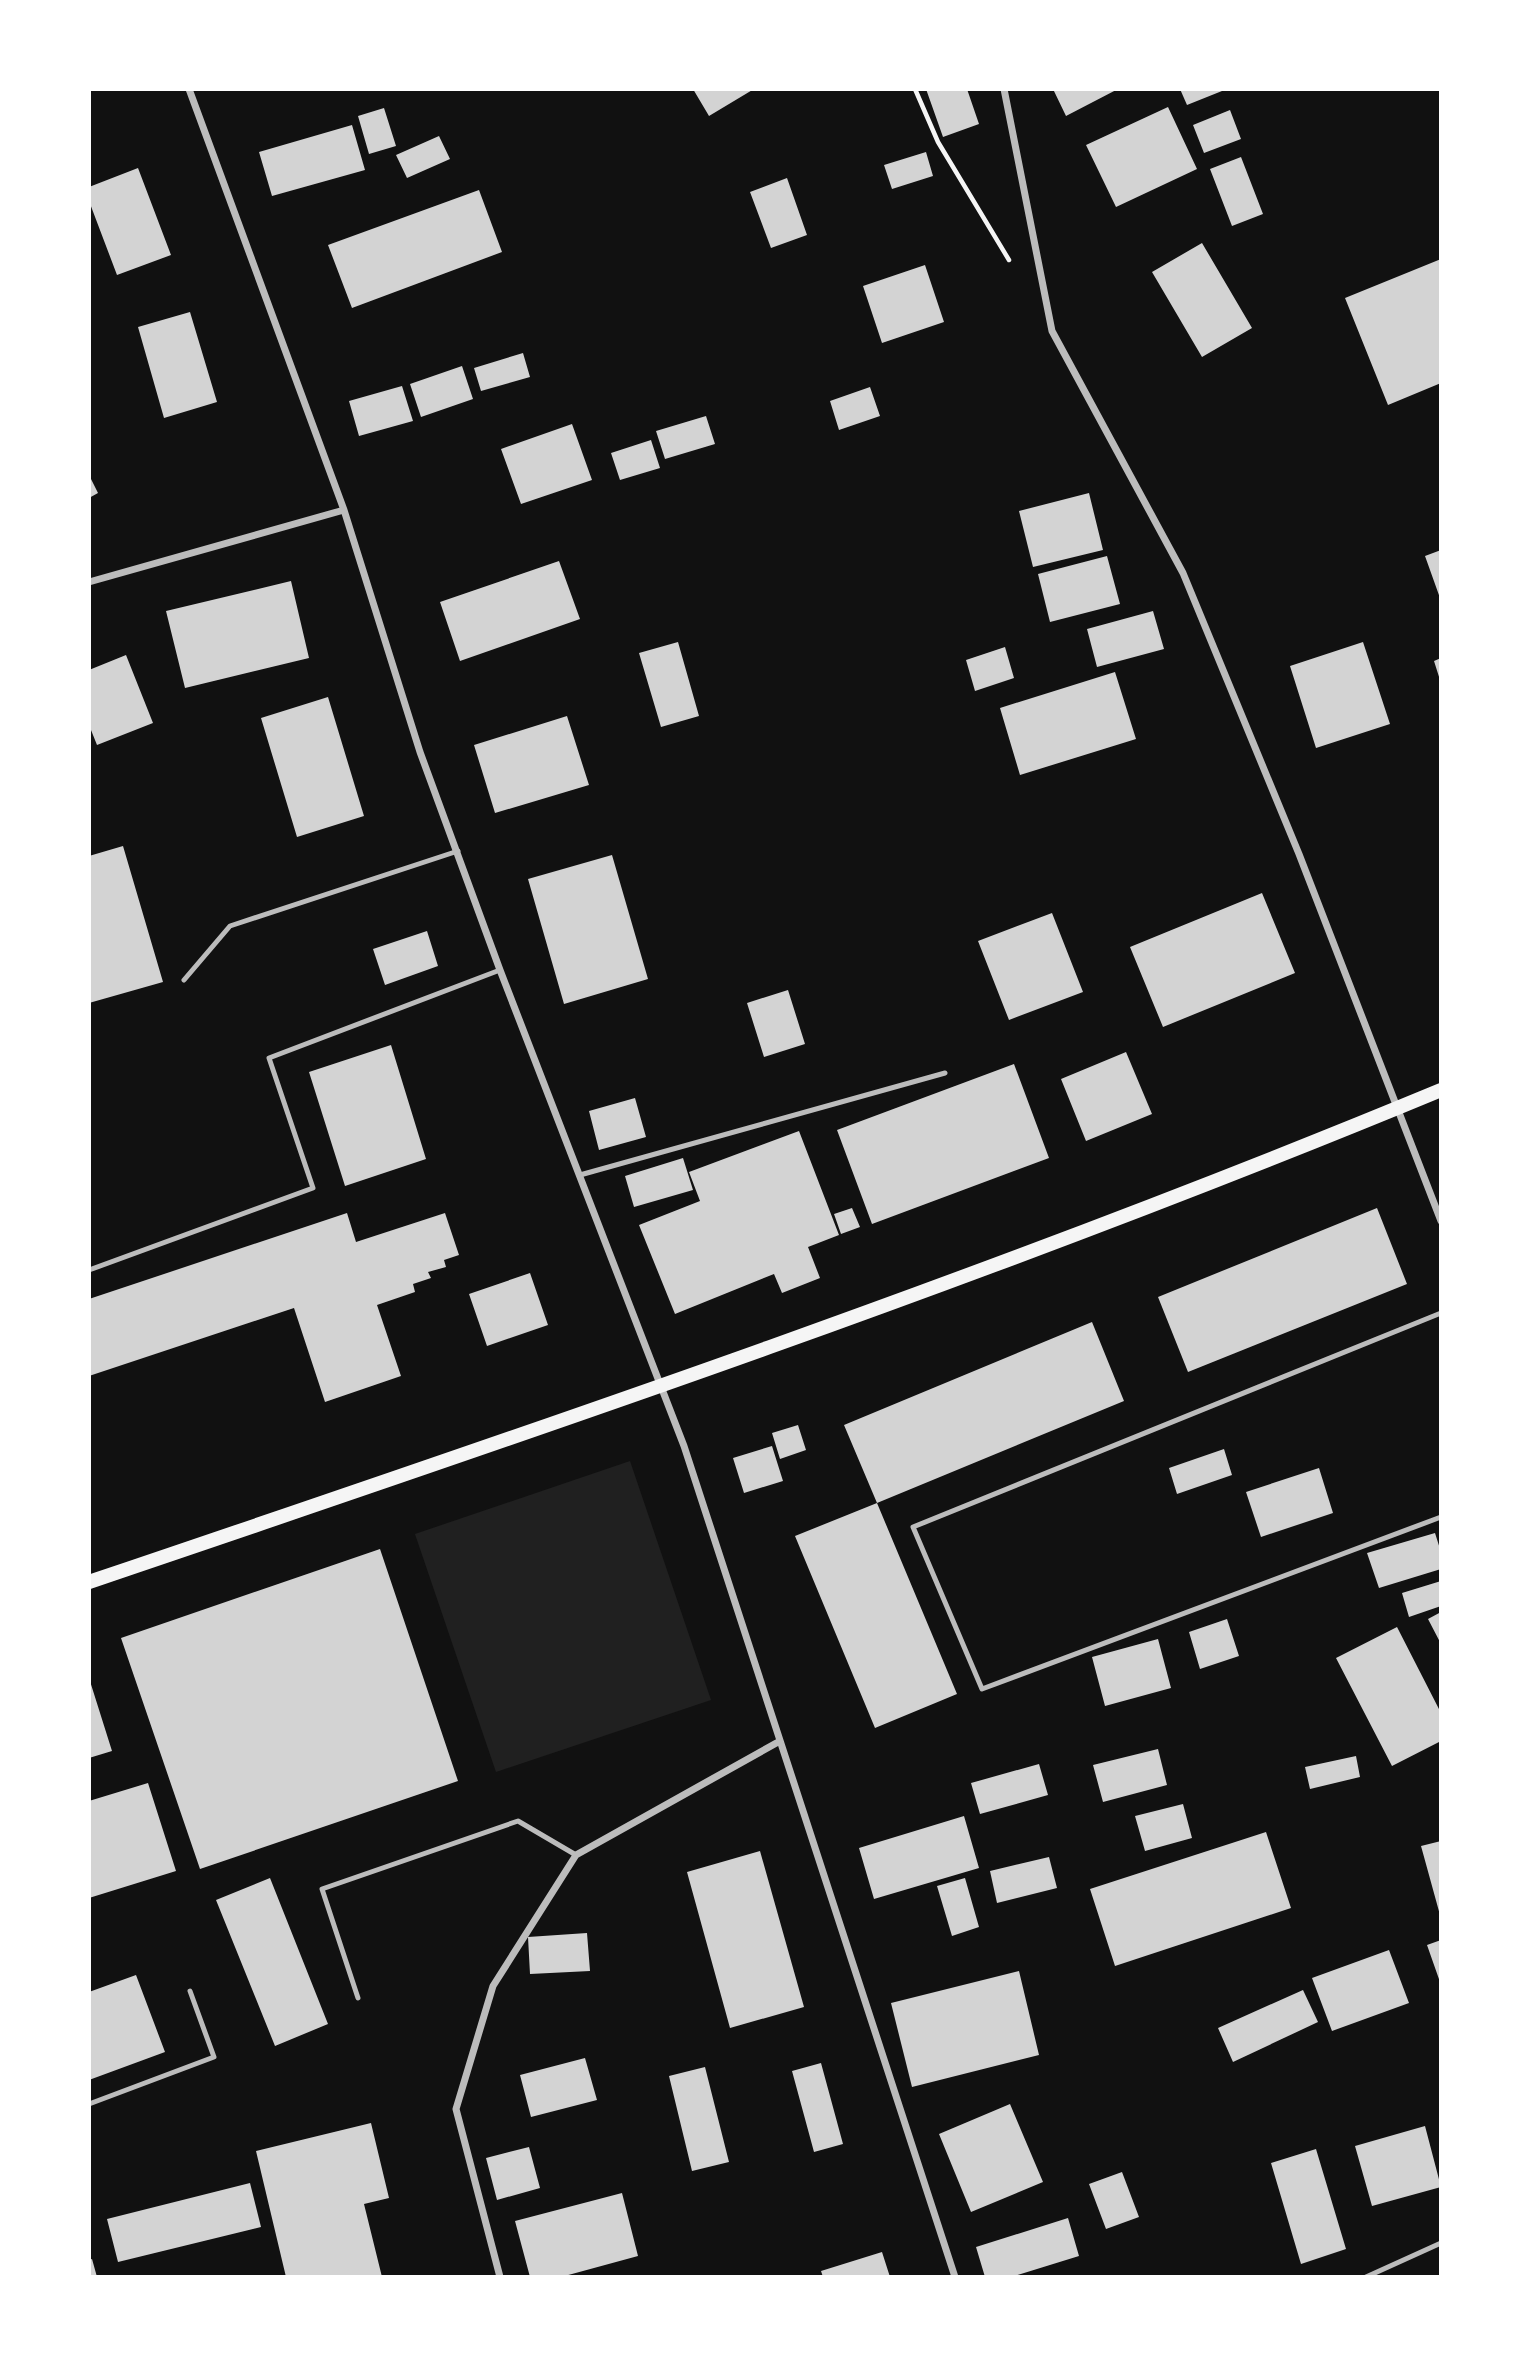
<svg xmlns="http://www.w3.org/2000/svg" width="1530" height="2366" font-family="Lato,sans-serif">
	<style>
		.green { fill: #202020 }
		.building { fill: #d3d3d3 }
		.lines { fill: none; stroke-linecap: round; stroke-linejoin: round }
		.path { stroke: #f5f5f5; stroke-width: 4.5 }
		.service { stroke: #bcbcbc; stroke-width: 5 }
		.minor { stroke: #bcbcbc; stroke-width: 7 }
		.secondary { stroke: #f5f5f5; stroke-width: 14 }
	</style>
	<rect width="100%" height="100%" fill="#111"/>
	<!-- green -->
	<path class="green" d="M630,1461l81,239 -215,72 -81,-238z"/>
	<!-- building -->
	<path class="building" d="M693,89h61l-45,27z
		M926,89h41l12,35 -36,13z
		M1053,89h65l-52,27z
		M1180,89h47l-40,16z
		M1168,107l29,62 -81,38 -30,-62z
		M384,108l12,38 -27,8 -11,-38z
		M1230,110l11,29 -37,14 -11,-28z
		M352,125l13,45 -93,26 -13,-44z
		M439,136l11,23 -43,19 -11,-23z
		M926,152l7,24 -41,13 -8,-24z
		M1241,157l22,57 -31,12 -22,-57z
		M138,168l33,87 -54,20 -28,-74v-14z
		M787,178l20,57 -36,13 -21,-56z
		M479,190l23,62 -150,56 -24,-63z
		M1202,243l50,85 -50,29 -50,-85z
		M1441,259v124l-53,22 -43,-107z
		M925,265l19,57 -62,21 -19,-57z
		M190,312l27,90 -53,16 -26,-91z
		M523,353l7,24 -49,14 -7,-23z
		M462,366l11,33 -52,18 -11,-33z
		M402,386l11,35 -54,15 -10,-35z
		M870,387l10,29 -41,14 -9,-29z
		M706,416l9,28 -50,15 -9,-28z
		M572,424l20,56 -71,24 -20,-55z
		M651,440l9,28 -40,12 -9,-27z
		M89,475l9,18 -9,5z
		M1089,493l14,57 -70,17 -14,-56z
		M1441,550v48h-1l-15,-42z
		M1107,556l13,48 -70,18 -12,-48z
		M559,561l21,58 -120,42 -20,-59z
		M291,581l18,77 -124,30 -19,-77z
		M1153,611l11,38 -67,18 -10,-38z
		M678,642l21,74 -38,11 -22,-74z
		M1363,642l27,82 -74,24 -26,-82z
		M1005,647l9,31 -39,13 -9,-31z
		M126,655l27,68 -56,22 -8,-20v-55z
		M1441,658v22h-1l-6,-19z
		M1115,672l21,67 -116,36 -20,-67z
		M328,697l36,119 -67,21 -36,-119z
		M567,716l22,69 -94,28 -21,-68z
		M123,846l40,136 -74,21v-147z
		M612,855l36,124 -84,25 -36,-125z
		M1262,893l33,80 -132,54 -33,-80z
		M1052,913l31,79 -74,28 -31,-79z
		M427,931l11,35 -53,19 -12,-36z
		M788,990l17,54 -41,13 -17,-54z
		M391,1045l35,114 -81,27 -36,-114z
		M1126,1052l26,62 -66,27 -25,-62z
		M1014,1064l35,94 -177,66 -35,-94z
		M635,1098l11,39 -47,13 -10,-39z
		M799,1131l40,104 -31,12 12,31 -38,15 -8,-19 -99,40 -36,-89 61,-24 -11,-29z
		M683,1158l10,32 -59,17 -9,-31z
		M852,1208l8,19 -19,7 -7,-20z
		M1377,1208l30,76 -219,88 -30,-75z
		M347,1213l9,29 89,-29 14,42 -15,5 2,7 -18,5 3,6 -18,6 2,8 -38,13 24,71 -76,26 -31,-94 -205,68v-77z
		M530,1273l18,52 -61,21 -18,-52z
		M1092,1322l32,79 -247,102 80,191 -82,34 -80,-192 82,-33 -33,-78z
		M798,1425l8,25 -26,9 -8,-26z
		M772,1446l11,35 -39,12 -11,-35z
		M1224,1449l8,26 -55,19 -8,-26z
		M1319,1468l14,45 -72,24 -15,-45z
		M1435,1533l6,19v17l-62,19 -12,-35z
		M380,1549l78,232 -258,88 -79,-231z
		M1441,1581v25l-32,11 -7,-24z
		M1441,1612v32l-13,-25z
		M1227,1619l12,37 -39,13 -11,-37z
		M1397,1627l44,86v28l-49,25 -56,-108z
		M1158,1639l13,49 -66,18 -13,-49z
		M89,1678l23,73 -23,7z
		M1158,1749l9,36 -64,17 -10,-37z
		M1356,1756l4,21 -50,12 -5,-22z
		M1039,1764l9,31 -68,19 -9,-31z
		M148,1783l28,88 -87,27v-97z
		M1183,1804l9,34 -47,13 -10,-35z
		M964,1816l15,52 -105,31 -15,-51z
		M1266,1832l25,76 -176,58 -25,-77z
		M1441,1841v74h-1l-19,-69z
		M760,1851l44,156 -74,21 -43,-156z
		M1049,1857l8,31 -60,15 -7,-32z
		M270,1878l58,146 -53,22 -59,-146z
		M965,1878l14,49 -27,9 -15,-50z
		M587,1933l3,38 -60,3 -2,-37z
		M1441,1940v42h-1l-13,-37z
		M1389,1950l20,53 -77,28 -20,-53z
		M1019,1971l20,84 -127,32 -21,-84z
		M136,1975l29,77 -76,28v-88z
		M1303,1990l15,32 -85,40 -15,-34z
		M585,2058l12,42 -66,17 -11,-42z
		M821,2063l22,81 -29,8 -22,-81z
		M705,2067l24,95 -37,9 -23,-95z
		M1010,2104l33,78 -72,30 -32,-78z
		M371,2123l18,75 -25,6 18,73h-96l-30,-126z
		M1425,2126l16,61 -69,19 -17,-60z
		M529,2147l11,41 -43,12 -11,-42z
		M1316,2149l30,100 -45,15 -30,-101z
		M1122,2172l17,45 -33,12 -17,-45z
		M250,2183l11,44 -143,35 -11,-43z
		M622,2193l16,63 -77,21h-31l-15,-56z
		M1068,2218l11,38 -68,21h-26l-9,-30z
		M882,2252l8,25h-67l-2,-6z
		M92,2259l5,18h-8v-17z"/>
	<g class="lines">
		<!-- path -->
		<path class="path" d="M915,89l23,53 71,118"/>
		<!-- service -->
		<path class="service" d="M184,980l46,-54 228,-75
			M580,1175l365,-102
			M89,1270l224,-82 -44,-130 231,-88
			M1441,1313l-528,214 69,162 459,-172
			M358,1998l-36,-109 196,-68 58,34
			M89,2104l125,-47 -24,-66
			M1366,2277l75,-34"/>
		<!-- minor -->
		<path class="minor" d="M189,89l155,421 76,242 80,218 184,476 271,831
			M1004,89l48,242 131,242 116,281 142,367
			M89,582l255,-72
			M500,2277l-44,-168 37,-123 83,-131 204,-114"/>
		<!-- secondary -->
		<path class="secondary" d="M89,1582c455,-154 908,-308 1352,-492"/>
	</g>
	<!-- border -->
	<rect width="1530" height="2366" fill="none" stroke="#ffffff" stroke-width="182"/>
</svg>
